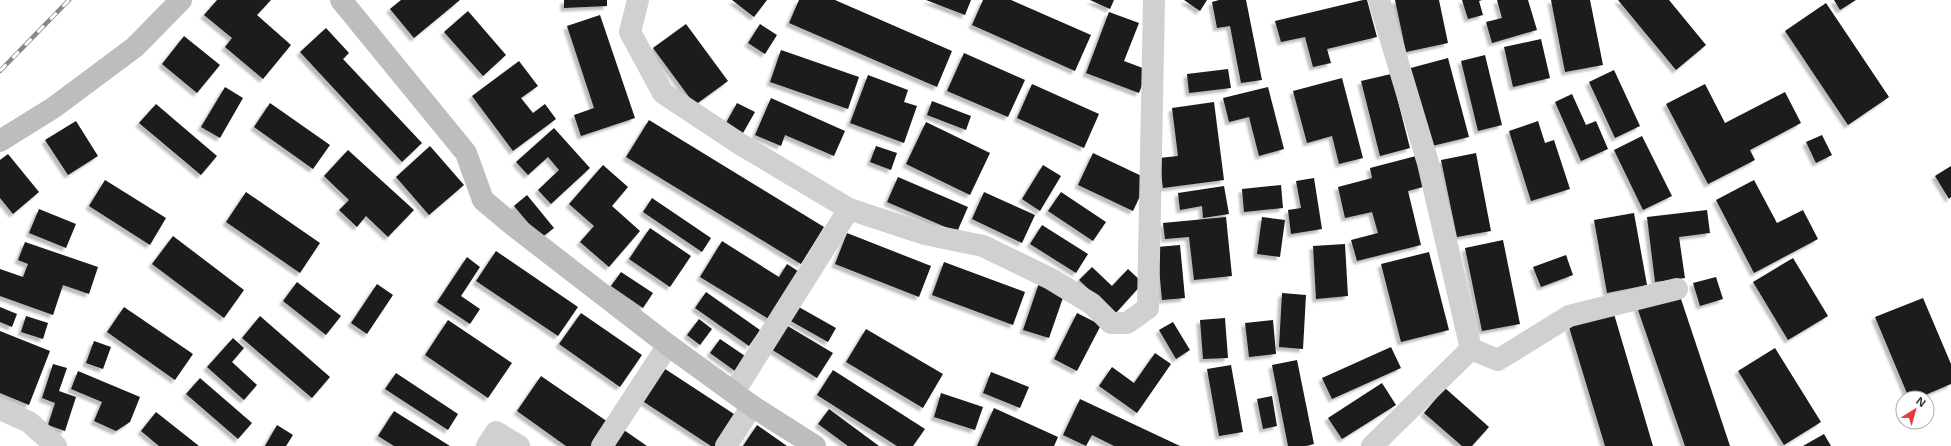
<svg xmlns="http://www.w3.org/2000/svg" width="1951" height="446" font-family="'Open Sans',sans-serif">
	<style>
		.building { fill: #1a1a1a; filter: url(#shadow) }
		.lines { fill: none; stroke-linecap: round; stroke-linejoin: round }
		.street { stroke: #d0d0d0; stroke-width: 22 }
		.secondary { stroke: #bdbdbd; stroke-width: 22 }
		.rail-casing { stroke: #888; stroke-width: 4.5 }
		.rail { stroke: #fff; stroke-width: 3; stroke-dasharray: 9; stroke-linecap: butt }
	</style>
	<defs>
		<filter id="shadow"><feDropShadow dx="-3.5" dy="3.5" stdDeviation="1" flood-color="#0004"/></filter>
	</defs>
	<rect width="100%" height="100%" fill="#fff"/>
	<!-- building -->
	<path class="building" d="M217,0h54l-14,15 34,30 -28,34 -38,-32 7,-9 -28,-23z
		M401,0h59l-46,38 -24,-29z
		M564,0h43v6l-43,2z
		M732,0h35l-13,17z
		M799,0h36l117,51 -15,36 -148,-64z
		M926,0h45l-6,15z
		M983,0h28l80,35 -16,36 -103,-46z
		M1090,0h24l-4,9z
		M1184,0h23l-7,11z
		M1219,0h27l16,80 -21,3 -11,-57 -13,2 -5,-26z
		M1363,0h4l10,37 -50,12 4,14 -18,4 -8,-30 -24,5 -6,-21z
		M1395,0h44l9,43 -42,9z
		M1462,0h20l-3,1 4,14 -15,4z
		M1497,0h31l9,30 -45,13 -6,-21 16,-4z
		M1551,0h39l13,65 -38,7z
		M1618,0h51l37,45 -30,25z
		M1834,0h22l-16,10z
		M1826,3l63,94 -41,28 -63,-94z
		M468,11l38,44 -23,21 -39,-44z
		M1109,12l30,11 -15,38 24,9 -9,23 -53,-20z
		M600,15l35,103 -54,18 -7,-21 20,-7 -27,-82z
		M686,24l42,57 -33,24 -42,-57z
		M760,24l17,11 -12,19 -17,-11z
		M326,28l23,25 -6,6 79,84 -20,19 -102,-110z
		M184,36l36,29 -23,28 -35,-29z
		M1541,39l9,39 -37,9 -9,-40z
		M781,50l78,27 -11,32 -78,-27z
		M964,53l61,27 -17,37 -61,-26z
		M1485,55l17,70 -24,6 -17,-70z
		M1448,58l21,79 -41,10 -21,-78z
		M519,61l19,25 -17,12 12,15 12,-9 11,15 -43,32 -41,-55z
		M1228,69l3,19 -42,5 -2,-19z
		M1614,70l26,56 -25,12 -26,-56z
		M1391,74l19,74 -30,8 -19,-75z
		M868,75l40,15 -4,12 13,4 -13,37 -54,-20z
		M1342,78l21,80 -24,6 -7,-28 -25,7 -14,-52z
		M1032,84l67,30 -15,34 -67,-30z
		M1705,84l20,39 60,-31 16,31 -51,27 5,10 -47,24 -42,-80z
		M225,87l18,11 -23,40 -19,-11z
		M1268,87l16,62 -25,7 -10,-39 -20,5 -6,-24z
		M1572,94l14,31 10,-4 12,28 -27,12 -26,-59z
		M771,98l74,33 -11,25 -49,-21 -4,11 -26,-11z
		M932,101l39,15 -5,14 -39,-15z
		M1214,102l10,78 -61,8 -4,-30 19,-2 -6,-48z
		M270,103l60,42 -17,24 -59,-42z
		M737,103l18,9 -12,21 -17,-10z
		M156,104l61,52 -16,19 -62,-52z
		M649,120l175,107 -23,37 -175,-107z
		M76,121l22,35 -30,19 -23,-35z
		M1538,121l7,22 9,-3 16,49 -39,12 -22,-70z
		M926,122l64,31 -20,42 -64,-31z
		M554,128l36,40 -39,36 -13,-14 21,-20 -11,-13 -20,18 -12,-13z
		M1822,135l10,20 -16,8 -10,-21z
		M1642,136l30,60 -29,14 -29,-60z
		M430,146l34,39 -35,30 -33,-38z
		M876,146l21,7 -6,17 -21,-8z
		M348,150l66,60 -26,27 -22,-21 -9,11 -18,-17 10,-10 -25,-24z
		M1093,153l55,26 -15,32 -55,-26z
		M1476,153l15,78 -34,6 -16,-77z
		M8,154l31,38 -26,22 -13,-16v-38z
		M1416,156l7,31 -15,4 13,54 -64,16 -6,-21 27,-7 -6,-21 -27,6 -7,-31 34,-9 -2,-10z
		M603,165l25,22 -16,19 28,25 -31,36 -29,-25 14,-16 -25,-22z
		M1043,165l18,11 -21,35 -18,-12z
		M1951,166v31l-2,2 -14,-23z
		M898,177l70,30 -11,25 -70,-30z
		M1314,178l8,51 -31,5 -3,-24 13,-2 -5,-27z
		M105,180l61,38 -16,27 -61,-39z
		M1754,180l23,43 26,-13 15,29 -64,34 -38,-73z
		M1281,185l2,23 -39,4 -2,-23z
		M1224,186l5,28 -26,4 -1,-12 -22,4 -2,-17z
		M246,192l74,51 -20,30 -74,-51z
		M984,192l51,23 -13,28 -50,-24z
		M1061,192l45,30 -13,19 -45,-30z
		M527,195l27,33 -13,10 -27,-32z
		M652,198l59,40 -9,14 -59,-40z
		M39,209l37,15 -10,24 -37,-15z
		M1707,210l3,23 -31,4 6,41 -30,4 -8,-65z
		M1634,213l13,72 -40,8 -13,-73z
		M1226,217l6,59 -38,4 -5,-43 -24,2 -2,-16z
		M1262,217l23,3 -5,37 -23,-3z
		M1042,225l46,29 -12,19 -46,-29z
		M650,228l41,28 -21,31 -41,-28z
		M847,233l84,33 -12,31 -84,-33z
		M173,236l71,54 -20,28 -72,-54z
		M1503,240l17,84 -38,7 -17,-83z
		M722,241l57,36 8,-13 14,9 -29,48 -72,-44z
		M25,242l73,25 -9,27 -26,-9 -10,30 -53,-19v-27l23,8 5,-13 -10,-4z
		M1345,244l3,52 -32,3 -3,-53z
		M1180,245l5,53 -23,2 -5,-53z
		M496,251l82,56 -20,29 -82,-55z
		M1429,252l20,78 -48,12 -20,-78z
		M1566,255l7,20 -32,12 -8,-20z
		M467,257l13,10 -19,29 19,13 -10,15 -33,-22z
		M1793,258l35,58 -40,24 -35,-58z
		M944,262l81,30 -12,33 -81,-30z
		M1092,267l20,19 16,-17 15,14 -28,31 -36,-34z
		M621,272l32,21 -10,15 -32,-22z
		M1716,277l7,22 -23,7 -7,-23z
		M297,282l44,34 -15,19 -43,-34z
		M1039,283l26,9 -16,46 -26,-8z
		M377,284l16,11 -26,39 -16,-11z
		M706,292l54,38 -11,16 -54,-38z
		M1282,293l24,2 -3,54 -24,-2z
		M1679,293l51,153h-45l-48,-139z
		M1923,298l28,66v20l-33,14h-9l-34,-81z
		M797,306l39,22 -8,14 -39,-22z
		M0,307l17,7 -5,13 -12,-5z
		M124,307l69,47 -18,26 -68,-48z
		M581,313l61,42 -22,32 -61,-43z
		M1077,313l24,12 -24,46 -23,-12z
		M1614,314l39,132h-48l-36,-119z
		M26,316l22,7 -5,16 -22,-7z
		M260,316l70,61 -18,21 -70,-60z
		M1225,318l3,40 -25,1 -3,-39z
		M699,319l13,10 -12,16 -13,-10z
		M448,320l64,43 -24,35 -63,-43z
		M1273,320l3,34 -27,3 -4,-34z
		M1173,322l17,28 -14,9 -17,-29z
		M786,325l47,28 -16,25 -46,-29z
		M866,329l77,45 -20,34 -77,-46z
		M0,331l50,20 -21,54 -29,-12z
		M233,338l11,10 -12,14 25,23 -13,15 -37,-33z
		M720,339l25,17 -10,15 -25,-18z
		M94,341l17,6 -8,22 -17,-6z
		M1391,347l10,21 -69,31 -10,-21z
		M1775,348l46,74 -37,23 -46,-74z
		M1155,353l16,11 -34,49 -38,-27 13,-19 22,16z
		M1297,360l17,84 -8,2h-18l-16,-81z
		M53,364l14,4 -8,23 17,6 -11,34 -17,-6 7,-22 -13,-5z
		M659,365l78,51 -20,30h-6l-73,-48z
		M1231,365l12,67 -24,4 -12,-67z
		M833,370l92,59 -12,17h-16l-80,-51z
		M78,371l62,26 -10,25 -14,9 -22,-10 8,-19 -31,-13z
		M991,372l38,15 -9,21 -37,-15z
		M396,373l62,41 -10,16 -63,-41z
		M541,376l67,46 -17,24h-25l-49,-35z
		M200,378l52,45 -14,16 -52,-45z
		M1382,383l14,22 -54,34 -14,-21z
		M1445,388l44,39 -17,19h-10l-38,-33z
		M941,393l42,14 -8,23 -41,-13z
		M1272,396l5,30 -14,3 -6,-30z
		M1080,399l100,47h-66l-22,-11 -6,11 -23,-11z
		M994,408l64,29 -4,9h-77z
		M829,409l50,37h-31l-30,-22z
		M394,411l56,35h-56l-16,-10z
		M156,412l43,34h-40l-18,-15z
		M277,425l16,10 -7,11h-21z
		M757,425l30,21h-44z
		M621,428l26,18h-39z
		M1824,434l7,12h-28z"/>
	<g class="lines">
		<!-- street -->
		<path class="street" d="M638,0l-8,32 33,61 77,51 109,65 76,25 58,12 68,33 41,25 19,19h16l21,-15 6,-308
			M1379,0l49,163 43,186
			M734,392l115,-183
			M0,409l29,13 27,24
			M487,446l9,-14 23,14
			M602,446l66,-101
			M726,446l26,-40
			M1372,446l99,-97 27,11 71,-44 108,-27"/>
		<!-- secondary -->
		<path class="secondary" d="M341,0l125,153 17,47 31,26 154,119 84,61 63,40
			M0,141l53,-33 82,-61 46,-47"/>
		<defs>
			<path id="rail" d="M0,71l69,-71"/>
		</defs>
		<!-- rail casing -->
		<use href="#rail" class="rail-casing"/>
		<!-- rail -->
		<use href="#rail" class="rail"/>
	</g>
	<!-- north arrow -->
	<g transform="translate(1915 410) rotate(37)"><circle r="19" fill="#ffffff" stroke="#adadad"/>
	<path d="M0-3L7 15L0 10L-7 15Z" fill="#e63946"/>
	<text y="-6" font-size="11" font-weight="bold" text-anchor="middle" fill="#333333">N</text>
	</g>
</svg>
